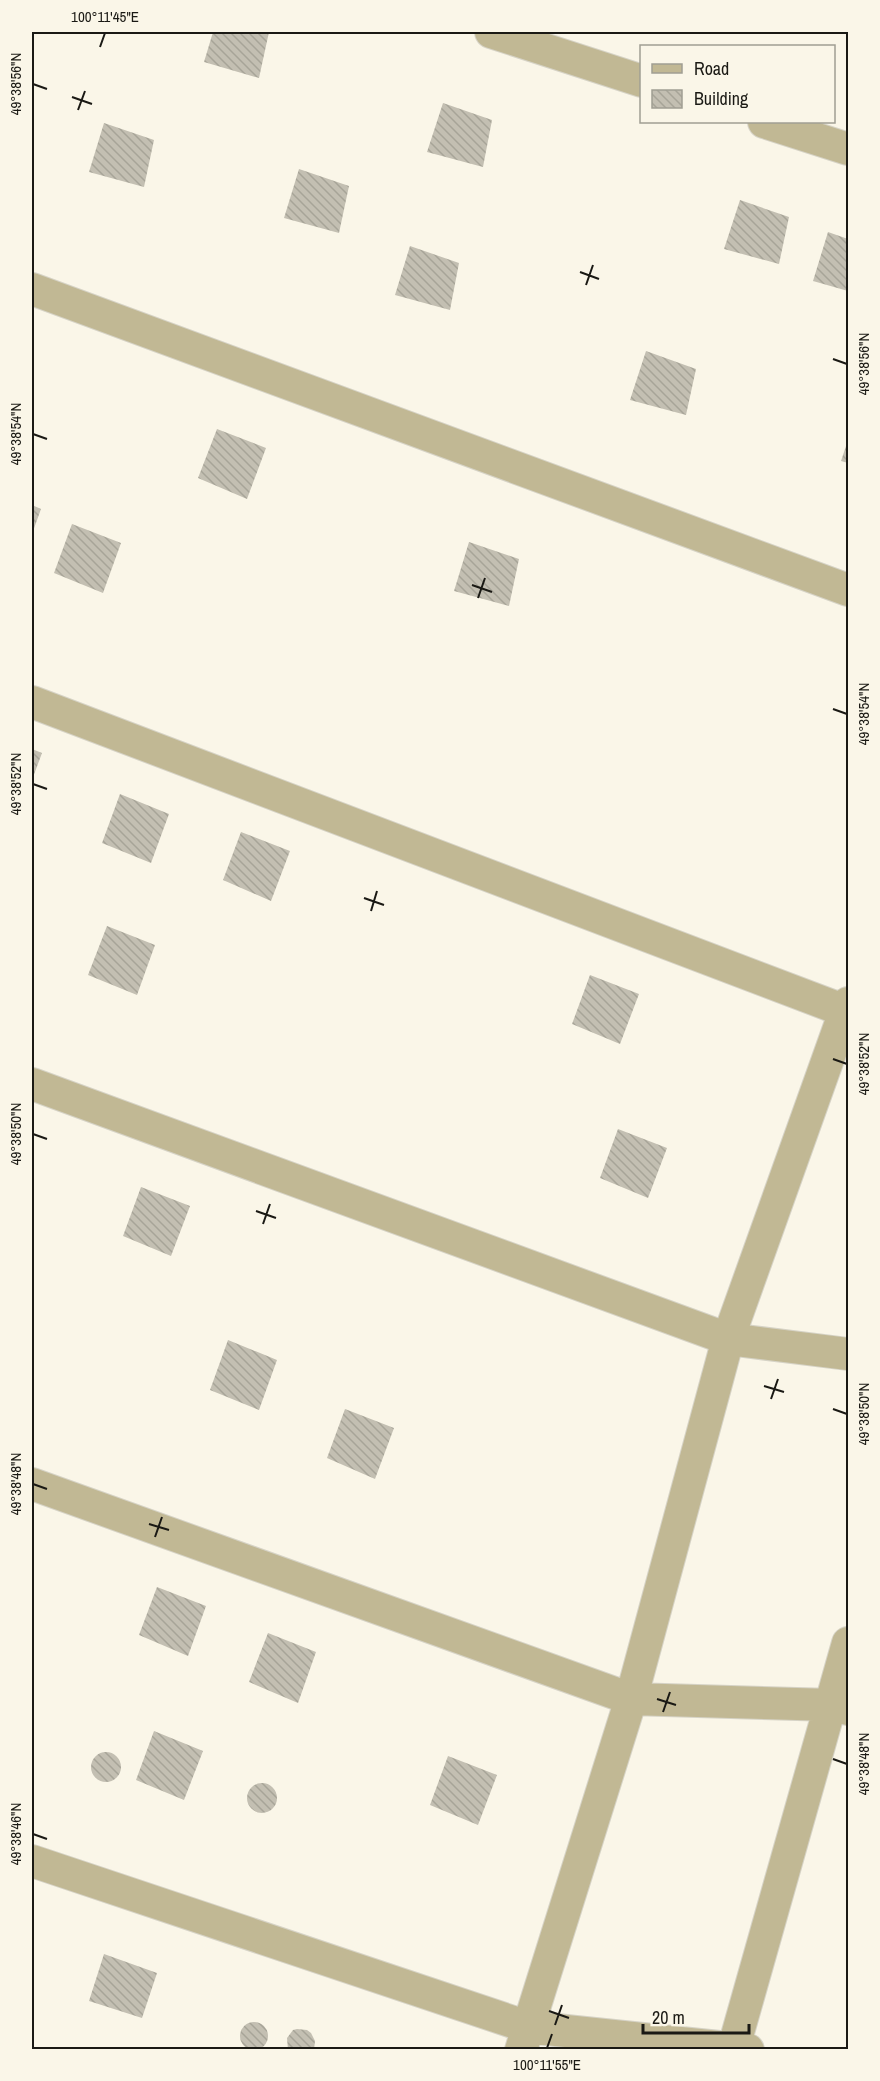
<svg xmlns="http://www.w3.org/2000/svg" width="880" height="2081" font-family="'Archivo Narrow',sans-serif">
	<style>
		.building { fill: url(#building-back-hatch) }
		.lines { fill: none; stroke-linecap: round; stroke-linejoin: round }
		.street-casing { stroke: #d6d3c6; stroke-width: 34 }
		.street { stroke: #c1b894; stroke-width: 32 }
		.ticks { fill: none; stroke: #1a1914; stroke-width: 2 }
		.neatline { fill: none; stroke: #1a1914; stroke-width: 2 }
		.ticks-label { font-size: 15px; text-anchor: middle; fill: #1a1914 }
	</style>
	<defs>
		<pattern id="building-back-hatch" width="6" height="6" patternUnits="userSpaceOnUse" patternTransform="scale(1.5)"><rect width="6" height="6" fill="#c3bfb2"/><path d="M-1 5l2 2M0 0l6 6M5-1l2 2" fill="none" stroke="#a7a498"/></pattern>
	</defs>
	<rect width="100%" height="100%" fill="#faf6e8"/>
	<!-- building -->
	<path class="building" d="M213,32h56l-10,46 -55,-16z
		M443,103l49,17 -9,47 -56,-15z
		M104,123l50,17 -10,47 -55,-15z
		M299,169l50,17 -10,47 -55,-15z
		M740,200l49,17 -10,47 -55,-15z
		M828,232l20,7v52l-35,-10z
		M410,246l49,17 -9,47 -55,-15z
		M646,351l50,18 -10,46 -56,-15z
		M217,429l49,19 -19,51 -49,-21z
		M848,440v23l-7,-2z
		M32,505l9,4 -9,25z
		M72,524l49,19 -18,50 -49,-20z
		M469,542l50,17 -10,47 -55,-15z
		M32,749l10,4 -10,27z
		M120,794l49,20 -18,49 -49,-20z
		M241,832l49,19 -19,50 -48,-21z
		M107,926l48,19 -18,50 -49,-20z
		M590,975l49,19 -19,50 -48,-20z
		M618,1129l49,19 -19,50 -48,-20z
		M141,1187l49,19 -19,50 -48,-20z
		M228,1340l49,20 -18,50 -49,-20z
		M345,1409l49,19 -19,51 -48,-21z
		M157,1587l49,19 -18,50 -49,-21z
		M268,1633l48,19 -18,51 -49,-21z
		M154,1731l49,20 -19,49 -48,-20z
		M91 1767a15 15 0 1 1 30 0a15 15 0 1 1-30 0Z
		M448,1756l49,19 -19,50 -48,-20z
		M247 1798a15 15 0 1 1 30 0a15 15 0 1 1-30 0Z
		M104,1954l53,19 -15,45 -53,-17z
		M240 2036a14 14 0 1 1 28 0a14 14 0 1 1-28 0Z
		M297,2029l10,1 4,3 4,8 -1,9h-26l-1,-12 6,-8z"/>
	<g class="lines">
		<defs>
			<path id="street" d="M491,32l151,49
				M764,122l84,27
				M32,289l816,301
				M32,702l816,310
				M32,1084l696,255 120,15
				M32,1484l599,215 201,6 16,4
				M32,1861l496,166 220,23
				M521,2050l110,-351 97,-360 120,-336
				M733,2050l115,-407"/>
		</defs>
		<!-- street casing -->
		<use href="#street" class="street-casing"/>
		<!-- street -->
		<use href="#street" class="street"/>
	</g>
	<!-- ticks -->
	<path class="ticks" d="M100,47l5,-14M33,84l14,5M72,97l20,7M78,110l7,-19M580,272l19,7M586,285l7,-20M833,359l14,5M33,434l14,5M472,585l20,7M478,598l7,-20M833,709l14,5M33,784l14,5M364,898l20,7M371,911l6,-20M833,1059l14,5M33,1134l14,5M256,1211l20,7M263,1224l7,-20M764,1386l20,6M771,1399l7,-20M833,1409l14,5M33,1484l14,5M149,1524l20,6M155,1537l7,-20M657,1699l19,6M663,1712l7,-20M833,1759l14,5M33,1834l14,5M549,2011l20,7M555,2025l7,-20M547,2048l5,-14"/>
	<!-- border -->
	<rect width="880" height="2081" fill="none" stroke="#faf6e8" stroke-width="66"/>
	<!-- legend -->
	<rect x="640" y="45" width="195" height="78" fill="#faf6e8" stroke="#a09e93" stroke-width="1.5"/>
	<rect x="652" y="64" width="30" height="9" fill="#c1b894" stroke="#a09e93" stroke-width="1.5"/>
	<text x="694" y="75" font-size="18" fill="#1a1914">Road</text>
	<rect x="652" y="90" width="30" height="18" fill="url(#building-back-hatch)" stroke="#a09e93" stroke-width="1.5"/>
	<text x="694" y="105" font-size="18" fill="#1a1914">Building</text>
	<!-- scale -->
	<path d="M643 2024v9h106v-9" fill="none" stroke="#1a1914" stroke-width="3"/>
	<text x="652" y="2024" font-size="18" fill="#1a1914" stroke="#faf6e8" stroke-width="4.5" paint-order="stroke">20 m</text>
	<rect x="33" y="33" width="814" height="2015" class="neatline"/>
	<g class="ticks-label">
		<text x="105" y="22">100°11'45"E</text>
		<text transform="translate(16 84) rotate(-90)" y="5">49°38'56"N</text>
		<text transform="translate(864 364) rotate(-90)" y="5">49°38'56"N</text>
		<text transform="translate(16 434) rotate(-90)" y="5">49°38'54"N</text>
		<text transform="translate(864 714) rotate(-90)" y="5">49°38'54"N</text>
		<text transform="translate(16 784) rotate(-90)" y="5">49°38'52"N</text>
		<text transform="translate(864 1064) rotate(-90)" y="5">49°38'52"N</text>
		<text transform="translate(16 1134) rotate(-90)" y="5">49°38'50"N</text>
		<text transform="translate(864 1414) rotate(-90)" y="5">49°38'50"N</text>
		<text transform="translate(16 1484) rotate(-90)" y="5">49°38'48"N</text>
		<text transform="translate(864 1764) rotate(-90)" y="5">49°38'48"N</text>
		<text transform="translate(16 1834) rotate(-90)" y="5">49°38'46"N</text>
		<text x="547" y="2070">100°11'55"E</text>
	</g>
</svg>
